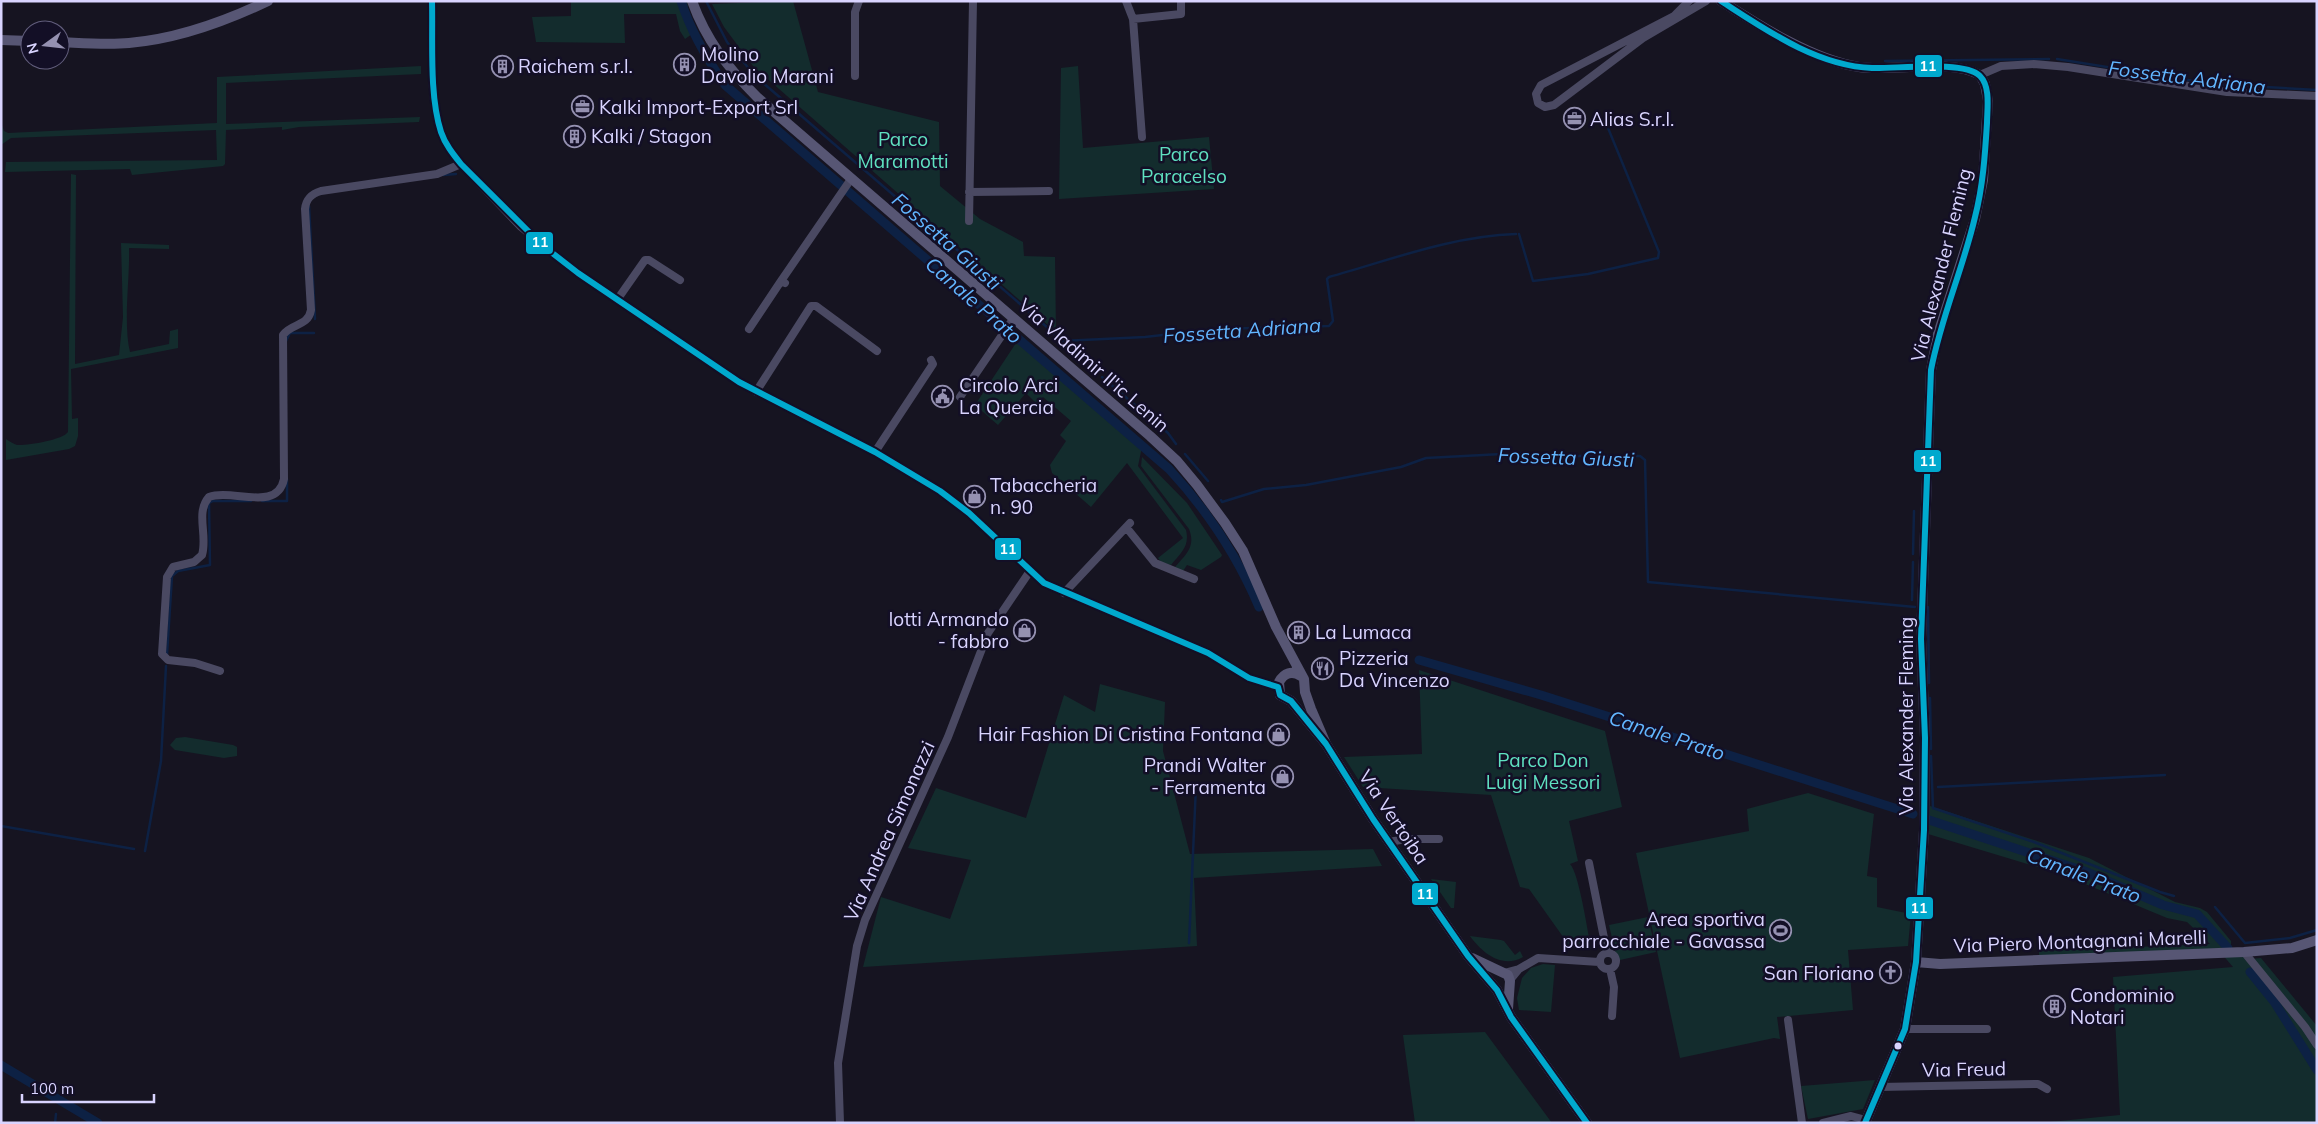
<svg xmlns="http://www.w3.org/2000/svg" width="2318" height="1124" font-family="Mulish,sans-serif">
	<style>
		.green { fill: #132c2d }
		.lines { fill: none; stroke-linecap: round; stroke-linejoin: round }
		.stream { stroke: #0d2144; stroke-width: 2.5 }
		.canal { stroke: #0d2144; stroke-width: 9 }
		.street { stroke: #4a4962; stroke-width: 8 }
		.secondary { stroke: #575674; stroke-width: 10 }
		.bus-1-casing { stroke: #130f26; stroke-width: 10 }
		.bus-1 { stroke: #00a9ce; stroke-width: 6 }
		.bus-dot { fill: #d9d4ff; stroke: #130f26; stroke-width: 2 }
		.labels { text-anchor: middle; dominant-baseline: central; stroke-width: 5; stroke-linejoin: round; paint-order: stroke }
		.poi-label { font-size: 19px; fill: #d9d4ff; stroke: #130f26; text-anchor: start }
		.park-label { font-size: 19px; fill: #5fe0c0; stroke: #130f26 }
		.street-label { font-size: 19px; fill: #d9d4ff; stroke: #130f26 }
		.water-label { font-size: 20px; font-style: italic; fill: #62b6ff; stroke: #130f26 }
		.line-badge { stroke: #130f26; stroke-width: 2 }
		.badge-label { font-size: 14px; text-anchor: middle; font-weight: bold; fill: #fff }
	</style>
	<rect width="100%" height="100%" fill="#161421"/>
	<!-- green -->
	<path class="green" d="M571,1h116l5,33 -7,5 -5,-8 -4,-17h-52l1,29 -89,-1 -4,-25 39,-1z
		M793,1l25,91 121,30 1,64 40,33 43,23 1,14 31,1 1,75 -303,-266 -29,-39 -12,-23z
		M421,66v8l-195,9v41l194,-7 -1,5 -120,5 -17,3v-3l-56,3 -1,34 -2,2 -91,9 -2,-6 -125,3 1,-10 211,-2 -1,-30 -205,8 -10,7v-23l3,9 4,2 209,-10v-46z
		M1078,66l5,82 126,-11 5,52 -155,10 2,-131z
		M71,174l5,1 -1,189 44,-9 4,-38 -2,-74 48,2v4l-40,-1c1,31 -6,75 1,104l39,-8 1,-13 8,-2v19l-107,21 1,50 6,-1v18l-3,10 -6,3 -63,11v-21c3,2 8,5 11,6 8,1 46,-5 51,-13z
		M1018,340l122,106 3,-4 -5,24 48,64c4,16 -5,23 -15,35l-10,-3 -3,-4 25,-20 -56,-75 -36,44 -39,-34 -2,-8 16,-24 -6,-6 11,-14 -28,-24 -6,7 -11,-11 -28,32 -23,-20z
		M1142,457l45,46 35,52 -1,2 -20,13 -14,-5 -4,6 -8,-4c11,-13 21,-20 14,-38l-48,-63z
		M1419,670l186,61 17,76 -53,14 9,40 -8,3c9,9 18,69 21,85l-26,-1 1,-7 -37,-52 -9,-2 -29,-92 -128,-8 -19,-30 78,-3z
		M1100,684l65,18 -2,49 27,103 183,-5 9,17 -188,12 3,68 -334,21 18,-70 69,22 21,-59 -63,-12 28,-60 90,30 38,-123 31,17z
		M185,737l48,8 4,2v9l-13,2 -49,-8 -5,-5 6,-7z
		M1808,793l66,21 -7,62 10,2v29l34,7 -3,32 -60,4 5,60 -76,7 3,22 -6,-1 -94,20 -44,-205 113,-22 -2,-22z
		M1930,806l159,52 86,44 25,6 7,4 24,29v7l-192,9v-6l171,-7 -23,-22 -20,-4 -106,-44 -133,-40z
		M1431,879l25,3 -2,26h-3z
		M1648,917l8,35 -36,8 -5,-9 -6,-26z
		M1470,936l31,4 3,1 11,14 5,-4 3,6c-21,12 -41,-4 -53,-21z
		M2244,952l6,7 11,-1 56,68v97h-277l80,-8 -7,-138 120,-10 -12,-14z
		M1543,964l12,1 -4,47 -32,-2 -2,-12 5,-20 9,-10z
		M1485,1032l67,91h-137l-12,-88z
		M1875,1080l-12,29 -55,10 -7,-33z"/>
	<g class="lines">
		<!-- stream -->
		<path class="stream" d="M706,1l21,41 28,34 293,252
			M2057,59l156,25 104,6
			M1885,61l164,-2
			M443,175l13,-1
			M309,206l6,113
			M1519,234l14,47 55,-7 70,-16 1,-6 -51,-124
			M1053,333l15,13
			M286,341l4,-8h24
			M1062,341l83,-4 71,-8 113,-3 4,-5 -6,-42 2,-2c61,-17 123,-41 187,-43
			M1102,377l66,56 8,11
			M1185,454l23,27
			M1221,500l1,2 42,-13 42,-4 95,-18 25,-9 95,-5 24,3h95l5,4 3,122 267,25
			M262,501h25v-22
			M1913,554l1,-43
			M1912,600l1,-38
			M1928,607l1,76
			M167,655l5,-79 6,-5 32,-6 -1,-62 4,-2h38
			M1930,698l1,51
			M1931,756l2,52 101,34 126,50 14,4
			M1938,787l227,-12
			M1,826l133,23
			M145,851l16,-90 5,-95
			M2215,907l30,36 45,-5 27,-8
			M1189,943l7,-157
			M55,1123l1,-9"/>
		<!-- canal -->
		<path class="canal" d="M681,1c10,31 26,58 44,84l444,384c38,41 68,86 90,138
			M1419,660l122,35 372,119
			M1929,820l155,51 79,34 34,9 31,34
			M2250,972l25,31 42,67
			M1,1065l97,58"/>
		<!-- street -->
		<path class="street" d="M432,1c1,38 -4,96 9,131 4,12 12,22 20,32l60,63 57,46 161,109 136,70 65,39 29,22 75,70 164,70 41,25 29,9
			M1126,1l7,18 9,118
			M1689,1l-15,15 -133,69 -5,9 2,9 7,4 9,-2 89,-67 63,-37
			M1133,19l48,-5v-13
			M1980,75l21,-9 33,-2 34,3 159,25 90,4
			M855,76v-64l4,-11
			M969,192l80,-1
			M969,221l4,-220
			M785,283l-4,-2 70,-102
			M617,300l28,-40h4l31,20
			M749,329l32,-48
			M756,392l55,-86h5l61,45
			M960,397l53,-78
			M875,452l58,-88 -2,-4
			M1126,527l29,36 39,16
			M1064,593l66,-70
			M220,671l-25,-8 -27,-3 -6,-6 5,-77 6,-10 21,-5 8,-7c6,-20 -7,-42 7,-58 23,-9 68,16 75,-18l-1,-144c8,-12 25,-8 28,-25l-6,-101c1,-10 6,-15 16,-18l116,-17 24,-10
			M1389,842l17,-3h33
			M1589,863l18,90
			M2244,952l61,75 12,18
			M1600 961a8 8 0 1 1 16 0a8 8 0 1 1-16 0Z
			M1519,969l19,-11 61,4
			M1610,969l4,18 -2,29
			M1504,973l15,-4 -9,11
			M1788,1020l14,103
			M1905,1029h82
			M1880,1087l158,-3 9,5
			M840,1123l-2,-60 19,-117 8,-26 83,-183 40,-104 42,-62
			M1823,1123l28,-7 15,4"/>
		<!-- secondary -->
		<path class="secondary" d="M692,1c14,39 36,67 65,96l393,339 27,25 20,24 28,38 18,28 33,76 28,52 1,13 6,17 15,35
			M1721,1c39,25 92,59 138,66 35,5 91,-9 121,8l5,9 3,17 -5,79 -8,39 -37,115 -7,36 -10,269 4,99 -1,92 -8,132 -11,67 -40,94
			M1,40l29,1
			M60,42c23,1 46,3 69,1 49,-4 95,-21 139,-42
			M1301,676c-9,-6 -17,-3 -22,6l1,13 11,6 35,43 47,75 95,137 29,34 14,27 76,106
			M1472,958l36,17 2,6 -2,28
			M1916,962l24,2 304,-12 48,-4 25,-8"/>
		<defs>
			<path id="bus-1" d="M432,1c1,40 -3,94 9,131 4,12 12,22 20,32l81,81 36,28 161,109 136,70 65,39 29,22 75,70 164,70 41,25 29,9 2,8 11,6 35,43 47,75 95,137 29,34 14,27 76,106
				M1721,1c45,29 96,65 151,67 23,1 93,-8 108,8 11,11 7,34 7,47 -2,32 -4,63 -12,94 -12,52 -34,100 -44,153l-10,269 4,99 -1,92 -8,132 -11,67 -40,94"/>
		</defs>
		<!-- bus-1 casing -->
		<use href="#bus-1" class="bus-1-casing"/>
		<!-- bus-1 -->
		<use href="#bus-1" class="bus-1"/>
	</g>
	<!-- icons -->
	<defs>
		<symbol id="building-ring" viewBox="-11 -11 22 22"><circle r="9.5" fill="#130f26" stroke="#9591b1" stroke-width="1.5"/><path d="M-4-6H4V6H1V3H-1V6H-4ZM-2.5-4.3h1.7v1.8h-1.7ZM.8-4.3h1.7v1.8H.8ZM-2.5-1h1.7V.8h-1.7ZM.8-1h1.7V.8H.8Z" fill="#9591b1"/></symbol>
		<symbol id="office-ring" viewBox="-11 -11 22 22"><circle r="9.5" fill="#130f26" stroke="#9591b1" stroke-width="1.5"/><path d="M-6-3h4V-5.5h4V-3h4V5H-6ZM-1-4.5V-3h2v-1.5ZM-6 0V1H6V0Z" fill="#9591b1"/></symbol>
		<symbol id="civic-ring" viewBox="-11 -11 22 22"><circle r="9.5" fill="#130f26" stroke="#9591b1" stroke-width="1.5"/><path d="M-.6-6.5H3V-4.5H.6V-3L4-1V1h2V6H-6V1h2V-1L-.6-3ZM-1.2 2.5V6h2.4V2.5Z" fill="#9591b1"/></symbol>
		<symbol id="shop-ring" viewBox="-11 -11 22 22"><circle r="9.5" fill="#130f26" stroke="#9591b1" stroke-width="1.5"/><path d="M-5-2.5h2.3a2.7 3.5 0 0 1 5.4 0H5L5.5 6h-11ZM-1.5-2.5h3a1.5 2.3 0 0 0-3 0Z" fill="#9591b1"/></symbol>
		<symbol id="restaurant-ring" viewBox="-11 -11 22 22"><circle r="9.5" fill="#130f26" stroke="#9591b1" stroke-width="1.5"/><path d="M-5-6h1v4h1v-4h1v4h1v-4h1v5L-1.5 .5V6h-2V.5L-5-1ZM5-6V6H3V1.5H1.5Q1.5-4 5-6Z" fill="#9591b1"/></symbol>
		<symbol id="stadium-ring" viewBox="-11 -11 22 22"><circle r="9.5" fill="#130f26" stroke="#9591b1" stroke-width="1.5"/><path d="M0-5a6.5 5 0 1 0 0 10a6.5 5 0 1 0 0-10ZM-3.5-1.8h7v3.6h-7Z" fill="#9591b1"/></symbol>
		<symbol id="church-ring" viewBox="-11 -11 22 22"><circle r="9.5" fill="#130f26" stroke="#9591b1" stroke-width="1.5"/><path d="M-1.2-6h2.4v3.5h3.3v2.4h-3.3V6h-2.4V-.1h-3.3v-2.4h3.3Z" fill="#9591b1"/></symbol>
	</defs>
	<g fill-rule="evenodd">
		<use href="#building-ring" x="672" y="52" width="25" height="25"/>
		<use href="#building-ring" x="490" y="54" width="25" height="25"/>
		<use href="#office-ring" x="570" y="94" width="25" height="25"/>
		<use href="#office-ring" x="1562" y="106" width="25" height="25"/>
		<use href="#building-ring" x="562" y="124" width="25" height="25"/>
		<use href="#civic-ring" x="930" y="384" width="25" height="25"/>
		<use href="#shop-ring" x="962" y="484" width="25" height="25"/>
		<use href="#shop-ring" x="1012" y="618" width="25" height="25"/>
		<use href="#building-ring" x="1286" y="620" width="25" height="25"/>
		<use href="#restaurant-ring" x="1310" y="656" width="25" height="25"/>
		<use href="#shop-ring" x="1266" y="722" width="25" height="25"/>
		<use href="#shop-ring" x="1270" y="764" width="25" height="25"/>
		<use href="#stadium-ring" x="1768" y="918" width="25" height="25"/>
		<use href="#church-ring" x="1878" y="960" width="25" height="25"/>
		<use href="#building-ring" x="2042" y="994" width="25" height="25"/>
	</g>
	<!-- markers -->
	<circle class="bus-dot" cx="1898" cy="1046" r="4.5"/>
	<g class="labels">
		<!-- poi labels -->
		<g class="poi-label">
			<text x="701" y="54">Molino<tspan x="701" dy="22">Davolio Marani</tspan></text>
			<text x="518" y="66">Raichem s.r.l.</text>
			<text x="599" y="107">Kalki Import-Export Srl</text>
			<text x="1590" y="119">Alias S.r.l.</text>
			<text x="591" y="136">Kalki / Stagon</text>
			<text x="959" y="385">Circolo Arci<tspan x="959" dy="22">La Quercia</tspan></text>
			<text x="990" y="485">Tabaccheria<tspan x="990" dy="22">n. 90</tspan></text>
			<text x="1009" y="619" text-anchor="end">Iotti Armando<tspan x="1009" dy="22">- fabbro</tspan></text>
			<text x="1315" y="632">La Lumaca</text>
			<text x="1339" y="658">Pizzeria<tspan x="1339" dy="22">Da Vincenzo</tspan></text>
			<text x="1263" y="734" text-anchor="end">Hair Fashion Di Cristina Fontana</text>
			<text x="1266" y="765" text-anchor="end">Prandi Walter<tspan x="1266" dy="22">- Ferramenta</tspan></text>
			<text x="1765" y="919" text-anchor="end">Area sportiva<tspan x="1765" dy="22">parrocchiale - Gavassa</tspan></text>
			<text x="1874" y="973" text-anchor="end">San Floriano</text>
			<text x="2070" y="995">Condominio<tspan x="2070" dy="22">Notari</tspan></text>
		</g>
		<!-- park labels -->
		<g class="park-label">
			<text x="903" y="139">Parco<tspan x="903" dy="22">Maramotti</tspan></text>
			<text x="1184" y="154">Parco<tspan x="1184" dy="22">Paracelso</tspan></text>
			<text x="1543" y="760">Parco Don<tspan x="1543" dy="22">Luigi Messori</tspan></text>
		</g>
		<!-- street labels -->
		<g class="street-label">
			<text transform="translate(1941 265) rotate(-76)">Via Alexander Fleming</text>
			<text transform="translate(1094 365) rotate(41)">Via Vladimir Il'ic Lenin</text>
			<text transform="translate(1906 716) rotate(-90)">Via Alexander Fleming</text>
			<text transform="translate(1394 817) rotate(56)">Via Vertoiba</text>
			<text transform="translate(889 831) rotate(-66)">Via Andrea Simonazzi</text>
			<text transform="translate(2080 941) rotate(-2)">Via Piero Montagnani Marelli</text>
			<text transform="translate(1964 1069) rotate(-1)">Via Freud</text>
		</g>
		<!-- water labels -->
		<g class="water-label">
			<text transform="translate(2187 77) rotate(7)">Fossetta Adriana</text>
			<text transform="translate(947 241) rotate(41)">Fossetta Giusti</text>
			<text transform="translate(974 300) rotate(41)">Canale Prato</text>
			<text transform="translate(1242 330) rotate(-4)">Fossetta Adriana</text>
			<text transform="translate(1566 457) rotate(2)">Fossetta Giusti</text>
			<text transform="translate(1667 735) rotate(18)">Canale Prato</text>
			<text transform="translate(2084 875) rotate(21)">Canale Prato</text>
		</g>
	</g>
	<g class="line-badge">
		<rect x="1914" y="54" width="29" height="24" rx="5" fill="#00a9ce"/>
		<rect x="525" y="231" width="29" height="24" rx="5" fill="#00a9ce"/>
		<rect x="1913" y="449" width="29" height="24" rx="5" fill="#00a9ce"/>
		<rect x="994" y="537" width="28" height="24" rx="5" fill="#00a9ce"/>
		<rect x="1411" y="882" width="28" height="24" rx="5" fill="#00a9ce"/>
		<rect x="1905" y="896" width="29" height="24" rx="5" fill="#00a9ce"/>
	</g>
	<g class="badge-label">
		<text x="1928" y="71">11</text>
		<text x="540" y="247">11</text>
		<text x="1928" y="466">11</text>
		<text x="1008" y="554">11</text>
		<text x="1425" y="899">11</text>
		<text x="1919" y="913">11</text>
	</g>
	<!-- border -->
	<rect width="2318" height="1124" fill="none" stroke="#d9d4ff" stroke-width="5"/>
	<!-- north arrow -->
	<g transform="translate(45 45) rotate(255)"><circle r="24" fill="#130f26" stroke="#625e7d"/>
	<path d="M0-4L9 19L0 12L-9 19Z" fill="#9591b1"/>
	<text y="-8" font-size="14" font-weight="bold" text-anchor="middle" fill="#d9d4ff">N</text>
	</g>
	<!-- scale -->
	<path d="M22 1094v8h132v-8" fill="none" stroke="#d9d4ff" stroke-width="2.5"/>
	<text x="30" y="1094" font-size="15" fill="#d9d4ff" stroke="#130f26" stroke-width="4" paint-order="stroke">100 m</text>
</svg>
